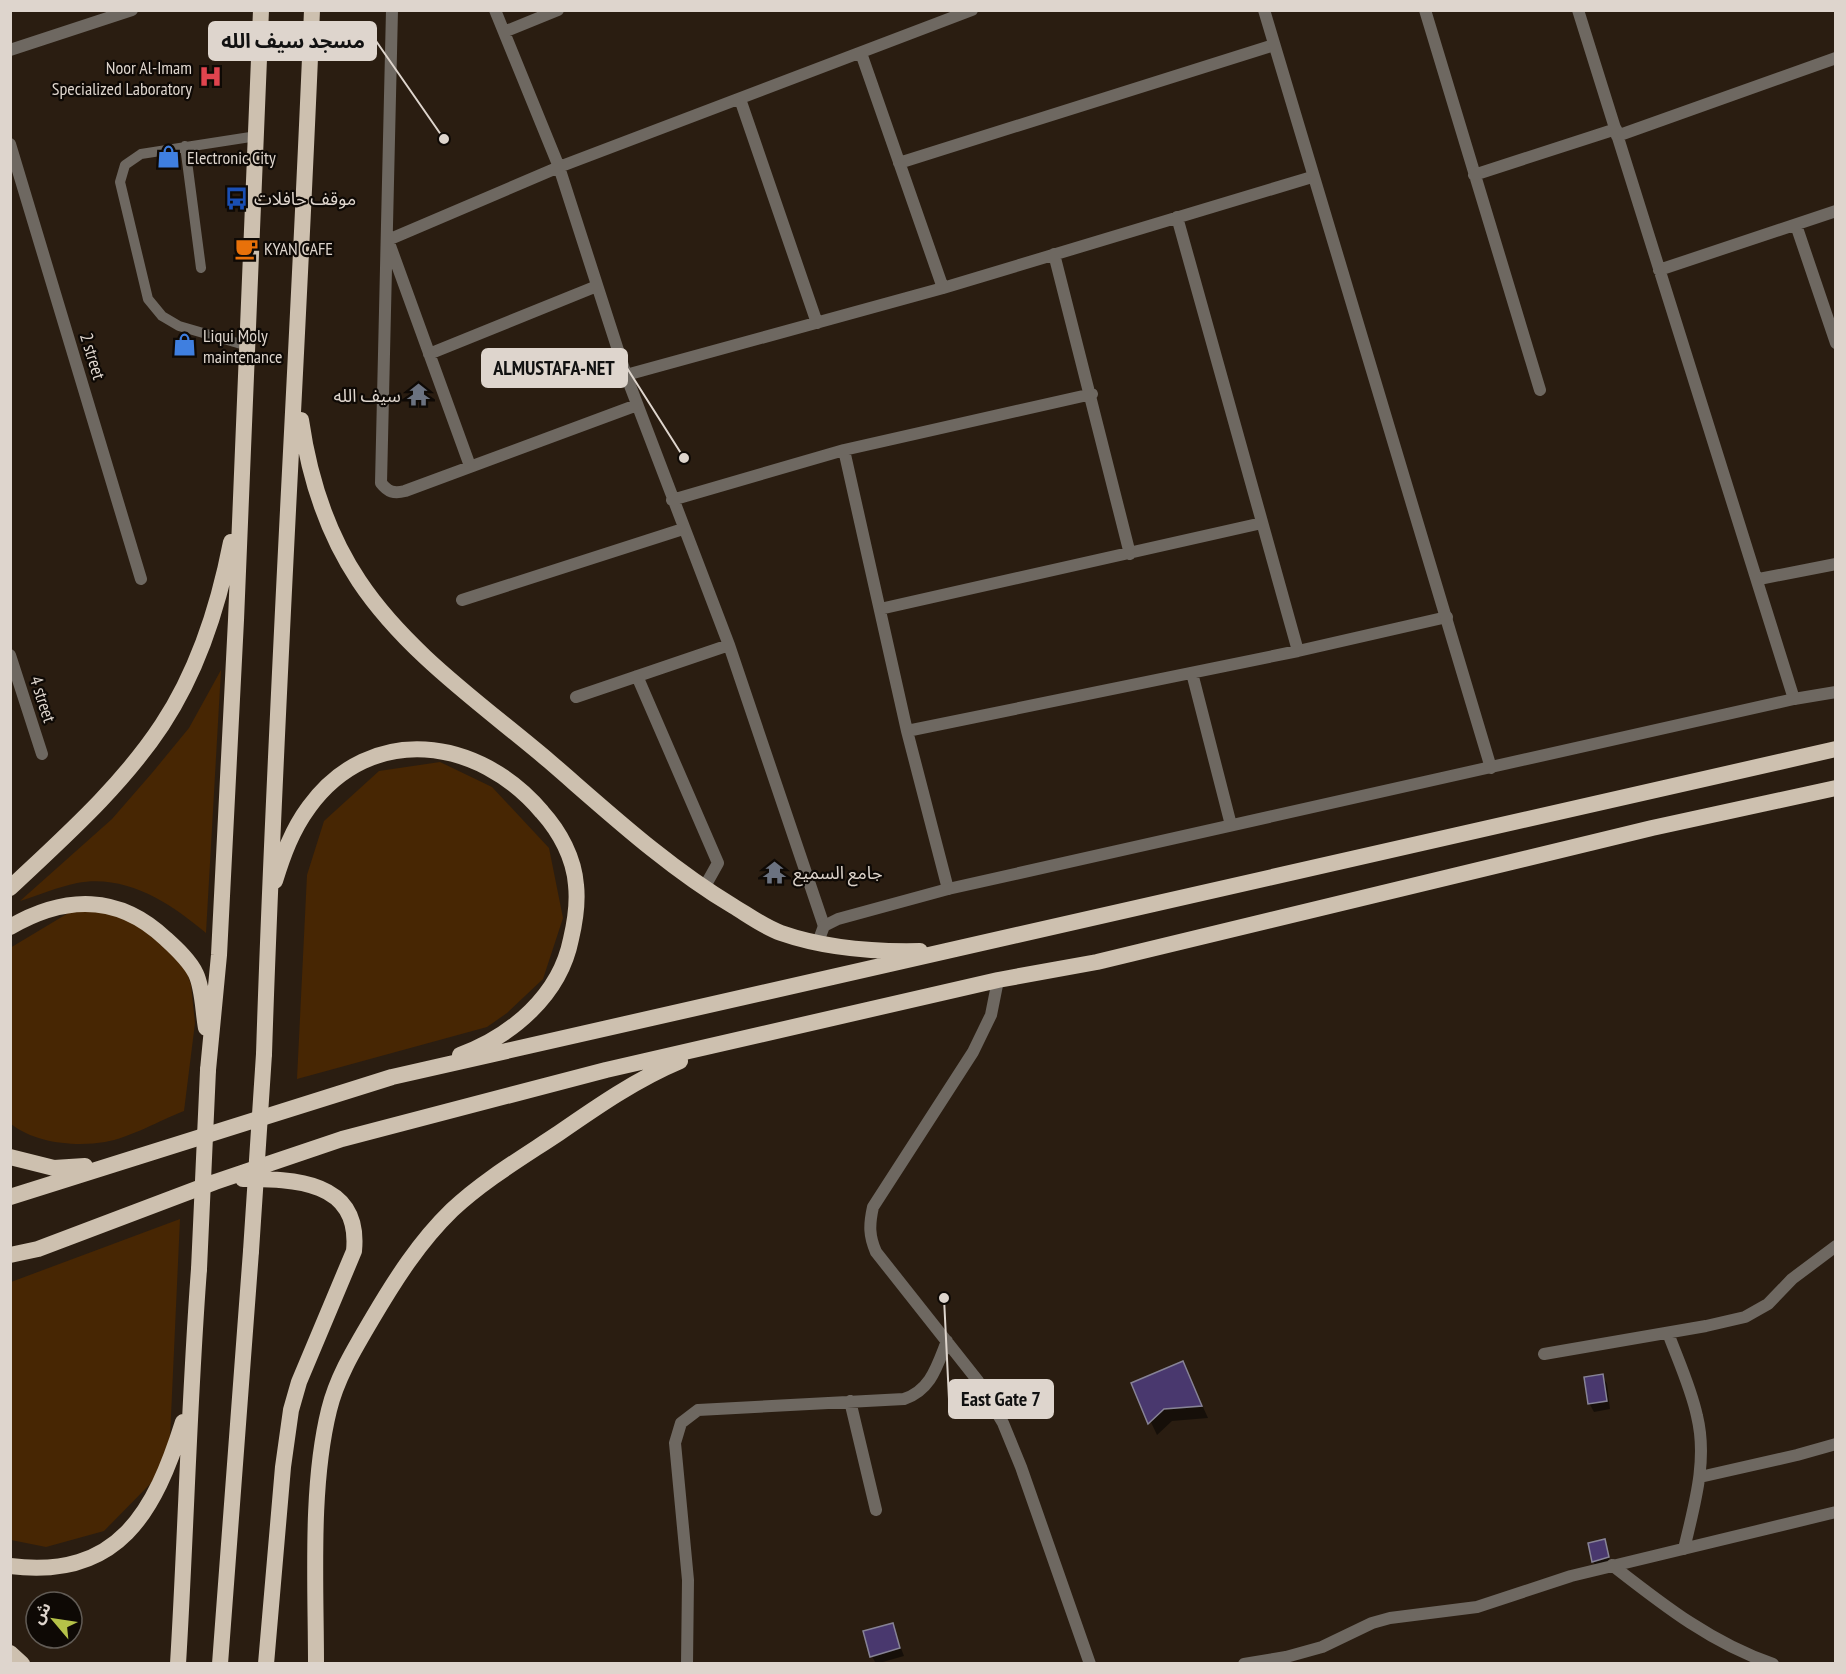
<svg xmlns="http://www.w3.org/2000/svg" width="1846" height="1674" font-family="'PT Sans Narrow','Noto Sans Arabic',sans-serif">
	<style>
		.green { fill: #472603 }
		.shadow { fill: #0007 }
		.building { fill: #49386e; stroke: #878396; stroke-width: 1.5 }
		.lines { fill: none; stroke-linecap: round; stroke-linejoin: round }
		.service { stroke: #6e6861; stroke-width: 10 }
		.minor { stroke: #6e6861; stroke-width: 12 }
		.tertiary { stroke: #6e6861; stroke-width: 12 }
		.trunk { stroke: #cdc0af; stroke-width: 16 }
		.trunk-bridge { stroke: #cdc0af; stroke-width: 16 }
		.labels { text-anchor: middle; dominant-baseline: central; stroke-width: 4.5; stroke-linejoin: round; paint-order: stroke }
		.poi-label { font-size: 18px; fill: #ded5cd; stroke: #0e0905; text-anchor: start }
		.street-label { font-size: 18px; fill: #ded5cd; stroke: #0e0905 }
		.leader { fill: none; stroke: #ded5cd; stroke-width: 2 }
		.callout-dot { fill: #ded5cd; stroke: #0e0905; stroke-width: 2 }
		.callout { fill: #ded5cd; stroke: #ded5cd; stroke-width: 2 }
		.callout-label { font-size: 20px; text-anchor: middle; font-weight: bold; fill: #111 }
	</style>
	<rect width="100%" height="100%" fill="#2a1d11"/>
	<!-- green -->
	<path class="green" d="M221,670l-15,263c-36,-30 -79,-59 -129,-50 -19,4 -38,12 -57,18l92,-82 40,-46 37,-45z
		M440,762l52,25 57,61 14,70 -20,61 -36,34 -20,14 -190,52 10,-204 17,-54 55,-50z
		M104,910l33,10 47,43 7,22 4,38 -11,88c-23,9 -55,27 -79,31 -30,5 -70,1 -94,-18l-1,-176 60,-36z
		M180,1219l-10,219 -13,39 -53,54 -58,16 -35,-7v-258z"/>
	<!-- shadow -->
	<path class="shadow" d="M1183,1363l25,55 -36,3 -15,14 -24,-51z
		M1602,1376l5,8 3,25 -16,3 -5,-9z
		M1604,1541l6,20 -15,4 -2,-4z
		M892,1625l12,31 -28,8 -4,-8z"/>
	<!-- building -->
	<path class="building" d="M1183,1361l19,45 -38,3 -16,15 -17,-41z
		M1603,1374l4,27 -19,3 -4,-27z
		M1605,1539l4,18 -17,5 -4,-19z
		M893,1623l7,25 -30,9 -7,-26z"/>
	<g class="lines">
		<!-- service -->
		<path class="service" d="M185,146l16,122
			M248,346l-69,-20 -17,-10 -14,-17 -28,-117 5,-17 16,-11 116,-18"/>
		<!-- minor -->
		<path class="minor" d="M392,10l-11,473c7,9 13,11 24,8l232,-86
			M495,10l64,157 67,208 103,270 95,281
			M1425,10l115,380
			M1578,10l216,689
			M504,32l54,-22
			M861,53l82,235
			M740,99l77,224
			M1617,136l219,-78
			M10,144l131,435
			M899,163l375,-118
			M1474,175l142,-46
			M1177,217l121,434
			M1796,225l40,118
			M1054,254l76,300
			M1659,270l177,-59
			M429,354l168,-68
			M626,375l317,-87 369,-111
			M844,450l63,281 41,158
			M470,466l-82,-226 171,-73 413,-157
			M672,500l172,-50 248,-56
			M1759,579l77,-15
			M462,600l221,-71
			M880,609l382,-86
			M10,655l32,99
			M1192,673l39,152
			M637,676l81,187 -14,25
			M576,697l153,-52
			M907,731l391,-80 149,-34
			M998,980l-7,35 -18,37 -100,155c-4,18 -4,29 3,45l102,129 25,42 18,44 69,197
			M1668,1333c10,27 23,55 29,83 11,45 -3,90 -13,133
			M1544,1354l162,-28 39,-9 23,-13 24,-25 44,-33
			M850,1401l26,109
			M1700,1477l97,-22 39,-11
			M1612,1565c50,39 99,78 161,99
			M687,1664l1,-84 -13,-137 6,-20 17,-13 206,-11c27,-9 33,-33 43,-58
			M1244,1664l42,-7 36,-10 50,-24 18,-5 87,-11 94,-31 265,-64"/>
		<!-- tertiary -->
		<path class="tertiary" d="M1264,10l227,758
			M10,50l122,-40
			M818,942l6,-16 14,-7 110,-30 846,-190 42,-7"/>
		<!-- trunk -->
		<path class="trunk" d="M301,420c8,56 26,113 58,161 48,72 124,124 190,180 59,51 117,105 184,145 15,9 31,21 48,27 43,15 93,19 139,18
			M275,881c8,-26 17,-51 34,-74 62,-85 170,-70 233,5 18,20 32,46 34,73 2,18 -1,37 -5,54 -11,56 -59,97 -111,116
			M10,888c54,-51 111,-101 152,-163 35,-53 57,-121 69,-183
			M10,927c55,-32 109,-33 156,12 11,10 24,22 30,35 7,15 7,38 10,54
			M264,1054c11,-348 34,-696 48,-1044
			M208,1070l11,-115 17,-335 25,-610
			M10,1157l44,11 31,-2
			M243,1179c50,0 118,1 111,72l-55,131 -8,28 -8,57 -17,197
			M10,1197l382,-120 1444,-328
			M10,1255l28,-6 177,-67 127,-43 264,-69 392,-90 99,-18 555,-134 184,-40
			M10,1566c109,14 145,-55 173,-144
			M10,1653l12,11
			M178,1664c8,-132 11,-263 21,-395
			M220,1664l31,-413
			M316,1664c0,-80 -6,-177 13,-254 8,-33 26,-62 43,-91 23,-39 47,-77 80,-109 32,-30 71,-53 107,-77 39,-27 78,-54 121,-72"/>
		<!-- trunk-bridge -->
		<path class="trunk-bridge" d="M251,1251l13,-197
			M199,1269l9,-199"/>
	</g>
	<!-- icons -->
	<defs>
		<symbol id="hospital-bare" viewBox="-9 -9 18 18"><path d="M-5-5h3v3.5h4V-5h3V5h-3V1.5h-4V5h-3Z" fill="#e0444e" stroke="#0e0905" stroke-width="2.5" paint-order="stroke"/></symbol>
		<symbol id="shop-bare" viewBox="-9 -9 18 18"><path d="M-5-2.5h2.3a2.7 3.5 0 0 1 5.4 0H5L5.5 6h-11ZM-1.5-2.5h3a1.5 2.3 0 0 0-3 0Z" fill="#3f7fe0" stroke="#0e0905" stroke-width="2.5" paint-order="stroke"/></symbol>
		<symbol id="bus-bare" viewBox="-9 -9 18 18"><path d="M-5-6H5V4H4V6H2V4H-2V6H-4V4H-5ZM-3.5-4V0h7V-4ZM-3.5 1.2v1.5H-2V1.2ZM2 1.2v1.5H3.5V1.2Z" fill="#1a4fb4" stroke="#0e0905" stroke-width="2.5" paint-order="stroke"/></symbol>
		<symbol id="cafe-bare" viewBox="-9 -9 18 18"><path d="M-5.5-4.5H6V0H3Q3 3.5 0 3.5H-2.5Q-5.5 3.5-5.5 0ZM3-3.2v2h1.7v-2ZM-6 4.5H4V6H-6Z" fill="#e8710a" stroke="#0e0905" stroke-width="2.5" paint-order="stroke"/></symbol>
		<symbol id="temple-bare" viewBox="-9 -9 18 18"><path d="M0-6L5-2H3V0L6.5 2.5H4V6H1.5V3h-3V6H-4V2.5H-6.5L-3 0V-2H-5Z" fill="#6b7280" stroke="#0e0905" stroke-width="2.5" paint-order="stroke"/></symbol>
	</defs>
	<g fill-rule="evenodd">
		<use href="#hospital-bare" x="194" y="60" width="33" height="33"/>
		<use href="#shop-bare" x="152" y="140" width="33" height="33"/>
		<use href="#bus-bare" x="220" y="182" width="33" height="33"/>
		<use href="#cafe-bare" x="230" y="232" width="33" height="33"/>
		<use href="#shop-bare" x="168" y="328" width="33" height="33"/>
		<use href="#temple-bare" x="402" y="378" width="33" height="33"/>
		<use href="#temple-bare" x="758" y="856" width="33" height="33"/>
	</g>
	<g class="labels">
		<!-- poi labels -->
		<g class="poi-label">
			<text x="192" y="67" text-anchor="end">Noor Al-Imam<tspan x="192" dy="21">Specialized Laboratory</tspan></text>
			<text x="187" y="157">Electronic City</text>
			<text x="254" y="198">موقف حافلات</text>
			<text x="264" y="248">KYAN CAFE</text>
			<text x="203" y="335">Liqui Moly<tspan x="203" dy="21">maintenance</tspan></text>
			<text x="401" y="395" text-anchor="end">سيف الله</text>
			<text x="793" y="872">جامع السميع</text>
		</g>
		<!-- street labels -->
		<g class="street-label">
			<text transform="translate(93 356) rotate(73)">2 street</text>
			<text transform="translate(43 699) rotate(72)">4 street</text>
		</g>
	</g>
	<!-- callouts -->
	<path class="leader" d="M444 139L376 41M684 458L627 368M944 1298L949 1399"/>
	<g class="callout-dot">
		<circle cx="444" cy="139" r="6"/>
		<circle cx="684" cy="458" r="6"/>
		<circle cx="944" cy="1298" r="6"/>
	</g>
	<g class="callout">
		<rect x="209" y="22" width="167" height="38" rx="6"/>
		<rect x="482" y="349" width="145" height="38" rx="6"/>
		<rect x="949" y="1380" width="104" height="38" rx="6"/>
	</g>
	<g class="callout-label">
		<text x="293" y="48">مسجد سيف الله</text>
		<text x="554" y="375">ALMUSTAFA-NET</text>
		<text x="1001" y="1406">East Gate 7</text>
	</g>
	<!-- border -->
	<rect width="1846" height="1674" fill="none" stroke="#ded5cd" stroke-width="24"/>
	<!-- north arrow -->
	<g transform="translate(54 1620) rotate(299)"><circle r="28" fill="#0e0905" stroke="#615b55" stroke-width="1.5"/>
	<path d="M0-4.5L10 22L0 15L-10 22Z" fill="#b5c249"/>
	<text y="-9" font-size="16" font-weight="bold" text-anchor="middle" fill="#ded5cd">ش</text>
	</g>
</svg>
